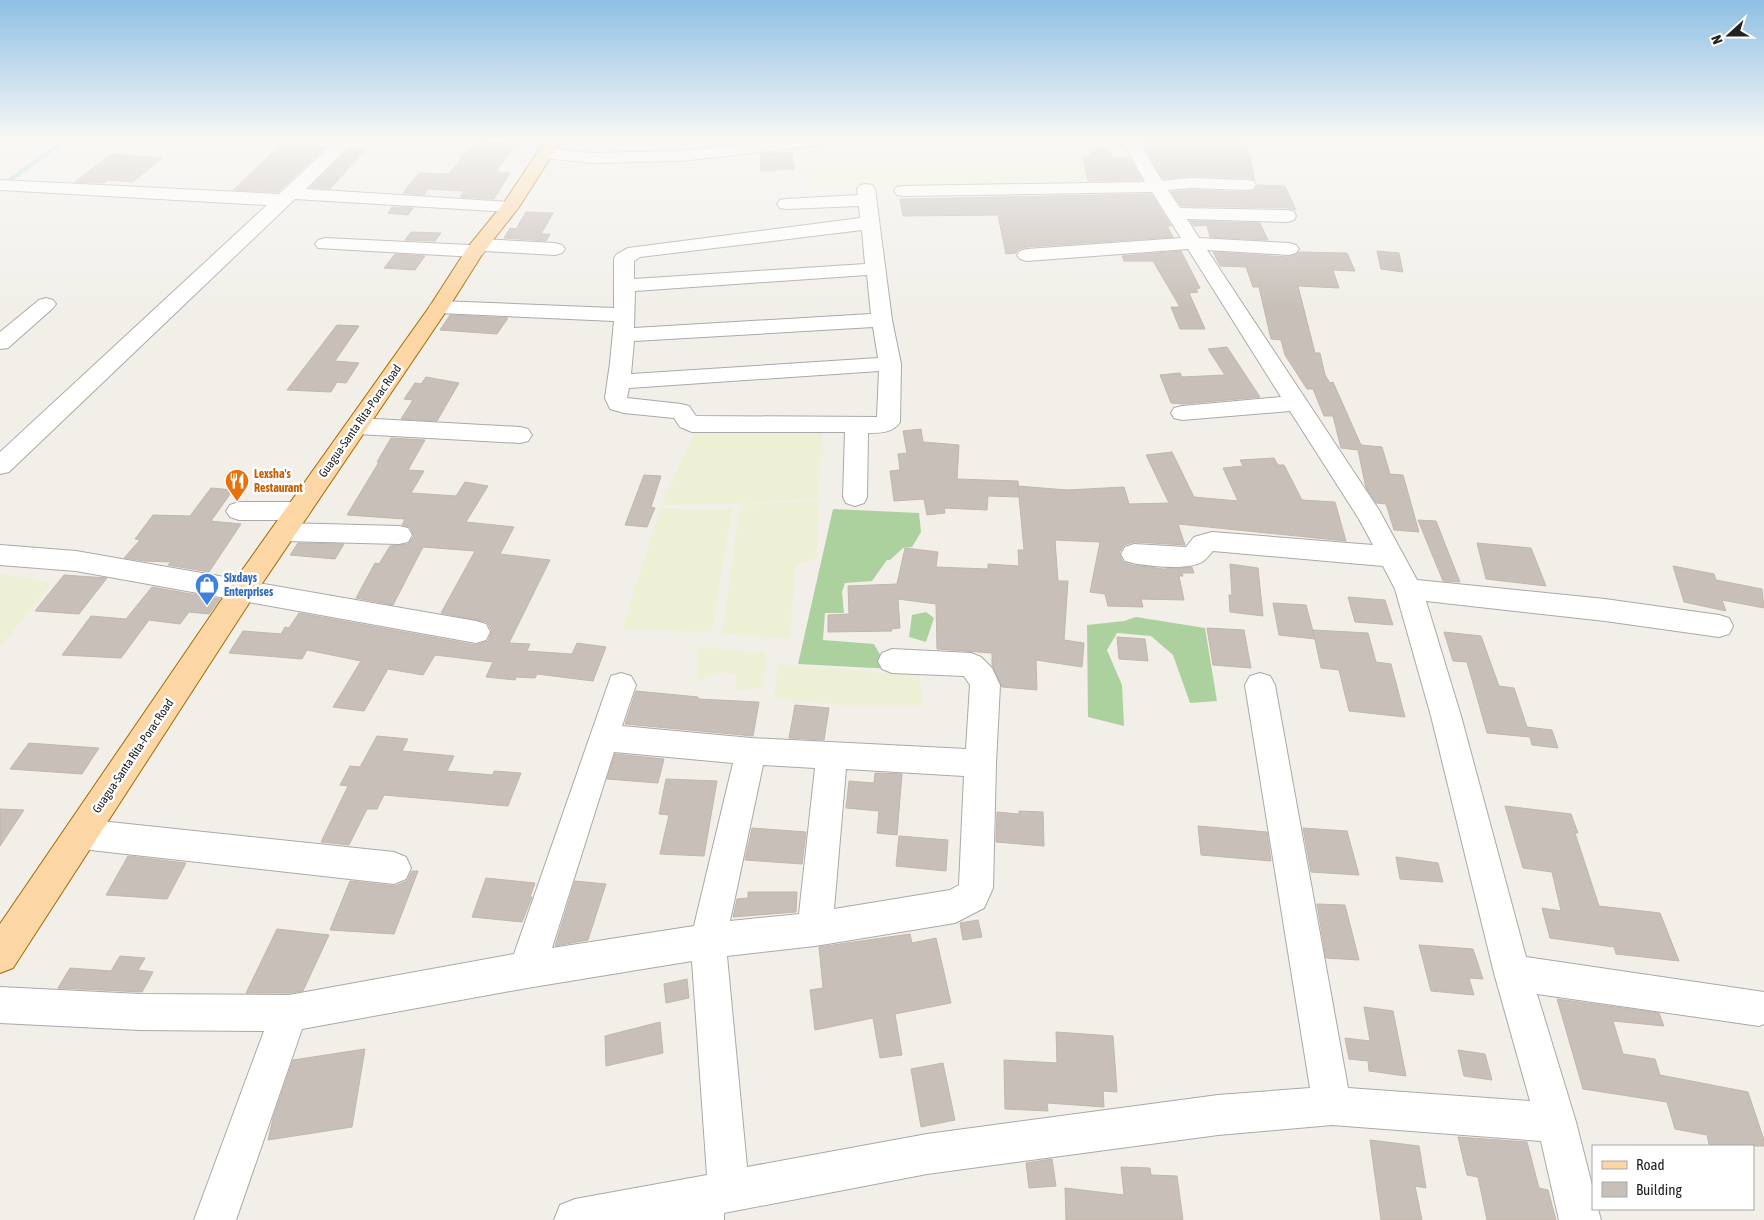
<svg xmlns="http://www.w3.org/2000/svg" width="1764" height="1220" font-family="'Asap Condensed',sans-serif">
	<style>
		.farmland { fill: #eef0d5 }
		.forest { fill: #add19e }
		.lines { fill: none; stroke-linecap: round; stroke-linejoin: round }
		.stream { stroke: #aad3df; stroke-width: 4.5 }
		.building { fill: #c7bfb8; stroke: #c4b6ab }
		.minor-casing { stroke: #a9a9a9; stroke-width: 2 }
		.major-casing { stroke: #a06b00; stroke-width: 2 }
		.minor { fill: #fff; fill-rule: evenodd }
		.major { fill: #fcd6a4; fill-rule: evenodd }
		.labels { text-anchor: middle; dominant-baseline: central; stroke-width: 5; stroke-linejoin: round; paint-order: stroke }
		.street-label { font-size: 12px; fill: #222; stroke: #fff }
		.food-label { font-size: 12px; font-weight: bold; fill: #c56008; stroke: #fff; text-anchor: start }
		.shop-label { font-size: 12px; font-weight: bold; fill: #366cbe; stroke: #fff; text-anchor: start }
	</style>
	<rect width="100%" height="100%" fill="#f2efe9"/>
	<!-- farmland -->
	<path class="farmland" d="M883,138h194l9,46 -188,8 -8,-9 -80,2 -12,-24 88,-1z
		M696,431l126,2 -4,65 -78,6 -79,1z
		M819,501l-2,57 -22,7 -5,74 -68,-5 18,-129z
		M660,509h72l-20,123 -90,-3z
		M0,573l52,10 -52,64z
		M697,647l69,6 -2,35 -28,2 -1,-16 -17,-2 -20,9z
		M778,664l123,10 18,-1 4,32h-85l-64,-6z"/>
	<!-- forest -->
	<path class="forest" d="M833,509l86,4 2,19 -9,15 -9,1 -13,12h-3l-15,21 -27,2 -3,9 2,21h-19l-2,27 51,4 8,14 10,11 -94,-5z
		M926,612l8,6 -8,24 -17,-5 3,-22z
		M1136,617l69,11 12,73 -27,2 -17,-48 -22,-19 -34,-3 -10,17 15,35 2,41 -36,-9 -1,-92 37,-4z"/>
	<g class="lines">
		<!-- stream -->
		<path class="stream" d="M0,187l68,-49"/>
	</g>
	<!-- building -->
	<path class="building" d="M1143,138h102l10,42 -8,-2 -57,-2 -27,3 -14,-23z
		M482,142l34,1 -20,29 14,1 -16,26 -34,-2 4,-6 -36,-2 -4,6 -21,-2 16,-20 30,1 20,-26h8z
		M281,145l45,2 -48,45 -45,-2z
		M1107,148l6,10 16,-1 13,23 -54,1 -5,-24 9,-1 -3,-6z
		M349,149h17l-36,40 -20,-2z
		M792,152l2,17 -33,2 -1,-17z
		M111,154l51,4 -29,24 -25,-2 -4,3 -29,-1z
		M1258,185l27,1 11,24 -9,-2 -106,-2 -10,-14 19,-2 57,2 7,-2z
		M1151,194l20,32h-4l6,11 -146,10 -8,2 -3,4 -10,1 -8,-39 -95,1 -3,-17z
		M392,207l21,1 -5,7 -20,-2z
		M526,212l27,1 -12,21h9l-4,7 -42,-3 6,-10 6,1z
		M1190,221l70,2 8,17 -58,-3 -3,-12 -13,1z
		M411,232l30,1 -6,8 -30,-1z
		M1181,251l19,37 -4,1 2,3 -9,1 16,36h-25l-9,-22h9l-27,-46h-29l-2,-5z
		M1377,251l22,2 4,19 -22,-3z
		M1213,252l76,5 10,-5 48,1 8,18 -22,-1 6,18 -41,-2 17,67h5l5,22 5,8 3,-1 28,63 21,2 8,27 13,1 16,57 -25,-2 -8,-26 -10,-1 -10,-15 -8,-38 -17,-2 -8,-32h-9l-11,-27h-6l-22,-34 -4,-15 -10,-1 -12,-52h-6l-7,-20 -26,-1z
		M395,254l30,2 -10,14 -31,-2z
		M450,315l58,3 -11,16 -57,-4z
		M337,325l22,1 -24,35 24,2 -13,20 -9,-1 -6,10 -44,-2z
		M1227,347l33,50 -77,7 -12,-1 -11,-28 20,-2 2,4 43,-2 -17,-26z
		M426,377l33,6 -22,38 -36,-2 12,-19 -9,-1 11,-16 6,1z
		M921,429l2,13 36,3 -2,34 61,2 1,16 -31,-1 -1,14 -43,-2 1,5 -18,2 -3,-16 -30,2 -4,-30 10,-1 -2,-16 9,-1 -4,-22z
		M391,438l34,2 -17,30 16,1 -13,22 45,3 9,-14 23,4 -22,36 48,5 -14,27 50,6 -41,83 21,1 -3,7 45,3 5,-11 29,4 -13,34 -56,-7 -2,4 -19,-1 -1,3 -29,-3 7,-15 -58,-7 -12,20 -35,-6 -24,42 -31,-4 28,-46 -54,-11 -5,9 -73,-6 14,-22 38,3 4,-7 4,1 10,-15 177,32 12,-4 4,-10 -5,-9 -46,-9 34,-62 -52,-4 -30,58 -37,-7 19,-35 4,1 11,-18 18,-2 6,-8 -4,-9 -8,-2 3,-6 -58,-4 32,-53h-2z
		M1172,452l22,45 44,4 -15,-33 20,-2 -3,-6 34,-2 4,7h6l18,35 33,2 11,39 -168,-17 7,21 -51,-3 -10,3 -5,8 4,9 9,3 32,4 28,-2 2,6h-12l1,3h-4l5,24 -43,-1 2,8 -35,-1 -3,-12 -15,-2 10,-50 -45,-2 3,41h10l-4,59 20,3 -2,24 -46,-7 1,30 -35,-3 -10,-22v-12l-55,-4 -1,-45 -38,-5 2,29 -9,1 1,2 -64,1v-17l21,-1 -1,-28 49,-2 8,-36 33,4 -2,15 52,2v-5l31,2 -1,-16h6l-6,-64 49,4 57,-3 5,17 40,-1 -23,-48z
		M644,475l17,1 -10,31 4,1 -8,19 -22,-2z
		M211,488l22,2 -22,31 30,3 -32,48 -41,-7 3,-3 -26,-1 -21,-3 16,-18 -5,-1 18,-24 37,1z
		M1418,520l18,1 24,61 -17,-1z
		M298,543l46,1 -9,15 -45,-4z
		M1477,543l54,5 15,38 -60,-7z
		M1230,564l28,4 5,48 -33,-4 -1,-17h3z
		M1673,566l41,8 2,6 46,9 2,19 -42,-8 4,11 -42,-9z
		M64,575l43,3 -28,36 -44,-3z
		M152,587l68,12 -11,15 -20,-2 -9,12 -31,-4 -28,38 -59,-3 29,-39 35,3z
		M1348,597l37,3 8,25 -38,-3z
		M1273,603l33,2 9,34 -36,-4z
		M1207,628l37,2 7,38 -38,-3z
		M1313,630l55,3 8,29 15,2 14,53 -56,-6 -10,-41 -18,-2z
		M1444,632l37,4 18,50 15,2 13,39 25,3 6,18 -26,-3 -2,-8 -43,-4 -20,-71 -14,-1z
		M1117,637l28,2 3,22 -29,-2z
		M636,691l62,6v2l61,3 -6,34 -128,-12z
		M795,705l34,3 -5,32 -35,-2z
		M377,736l31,3 -6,12 52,5 -7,15 46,4 1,-4 27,2 -13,33 -124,-11 -7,14h-10l-18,36 -28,-3 27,-56 -8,-1 10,-19 10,1z
		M29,743l27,2 43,3 -17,26 -72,-5z
		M615,754l49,5 -6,24 -51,-4z
		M875,773l27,1 -5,61 -20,-2 2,-22 -33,-3 3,-27 25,2z
		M666,779l51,2 -13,75 -44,-2 9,-39 -10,-1z
		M1505,806l66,8 7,19h-3l24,73 61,7 19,48 -63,-7 -2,-7 -64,-9 -8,-30 19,3 -9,-39 -29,-4z
		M0,809l24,1 -24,36z
		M1019,811l24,1 1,34 -48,-4 1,-30 22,2z
		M1198,826l69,6 4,29 -70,-6z
		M752,828l54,4 -4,32 -57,-4z
		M1303,828l44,3 12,44 -48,-3z
		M899,836l49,4 -2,31 -50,-5z
		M128,856l58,7 -19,36 -61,-4z
		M1396,857l42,6 5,19 -43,-3z
		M412,871h6l-24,63 -64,-4 20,-49 45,5 12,-5z
		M486,878l49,5 -5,14h2l-10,25 -50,-5z
		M575,881l31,3 -18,56 -33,6z
		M748,892h49l-1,20 -63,5 4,-18 11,-1z
		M1317,904l28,1 14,55 -33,-2z
		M978,920l4,17 -19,3 -3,-17z
		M277,929l52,6 -26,56 -14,2h-43z
		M910,934l2,9 24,-5 15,65 -56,11 7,41 -22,3 -7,-40 -58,12 -5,-40 13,-2 -4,-41z
		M1419,945l54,4 10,30 -14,-1 5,17 -43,-4z
		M120,956l25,2 -7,12 15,2 -11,20 -84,-4 12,-20 41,3z
		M687,979l2,19 -23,5 -2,-19z
		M1557,999l102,14 5,13 -51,-5 10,33 32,5 5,16 88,17 16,48v6h-45l-10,-2 -2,-9 -32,-6 -8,-27 -84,-13z
		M1364,1007l29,4 13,65 -37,-5 -1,-10 -19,-2 -4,-21 25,3z
		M660,1022l3,31 -57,13 -1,-30z
		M1056,1032l57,4 4,56 -14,-1 1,16 -57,-4 1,8 -43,-2 -1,-49 53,3z
		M365,1049l-13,78 -84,13 5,-22 20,-58z
		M1458,1050l27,4 7,26 -28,-4z
		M943,1063l12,57 -34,7 -10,-58z
		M1458,1137l69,5 12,46 9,2 8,30h-69l-9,-43 -11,-2z
		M1370,1140l49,6 7,42 -11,-2 7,34h-41z
		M1052,1159l4,27 -27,2 -3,-25z
		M1121,1167l29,1 1,7 26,1 6,44h-117l-1,-32 59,7z"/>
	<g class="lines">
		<defs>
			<path id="minor" d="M339,138h18l-51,51 204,13 6,1 3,4 -3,4 -6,1 -215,-13 -286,273 -9,2v-22l267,-247 -267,-15v-10l279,14z
				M795,138h32l1,2 -2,4 -6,1 -139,16 -88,2 -48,-5 -6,-1 -2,-4 2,-4 6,-1 48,5 88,-2z
				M1121,138h16l25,43 28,-3 57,2 6,1 3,4 -3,4 -6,1 -57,-2 -22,2 12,18 107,2 7,2 2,4 -2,4 -7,2 -100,-3 12,19 90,5 7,2 3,4 -3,4 -7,2 -82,-5 172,260 38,70 188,19 114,16 10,3 4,8 -4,8 -10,3 -114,-16 -179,-20 35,115 65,241 238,35v32l-5,2 -222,-32 39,128 17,67v20h5l3,11h-42l-18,-79 -209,-16 -114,10 -291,39 -203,39v7h-170l6,-15 15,-6 132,-24 -15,-214 -165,27 -225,41 -66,191h-42l70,-189 -124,-1 -140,-7v-36l140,7 149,1 225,-41 97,-278 10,-3 10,3 5,9 -14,41 129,12 215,11 4,-64 -6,-9 -72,-3 -10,-4 -4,-8 4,-8 10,-4 79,4 10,4 11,11 8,17 -4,78 -3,125 -9,20 -29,15 -140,23 -88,10 20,211 180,-33 291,-39 92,-7 -65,-403 5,-9 10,-3 10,3 5,9 73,403 182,13 -36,-128 -63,-257 -36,-127 -12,-23 -170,-15c-3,3 -7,9 -11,11 -15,9 -61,4 -77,-1l-4,-7 4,-7 9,-3 52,3 8,-10 18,-5 161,13 -14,-26 -69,-108 -108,9 -8,-2 -3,-5 3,-5 8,-2 99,-9 -93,-148 -161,12 -7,-2 -3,-4 3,-4 7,-2 154,-11 -29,-46 -249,4 -6,-1 -3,-4 3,-4 6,-1 242,-4zM614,752l119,11 -39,163 -142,22zM763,765l52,3 -16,146 -69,7zM846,769l118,7 -5,109 -9,5 -116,19z
				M866,184l6,1 3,4 17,131 9,44 -1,58c-7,11 -20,11 -32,11l-1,64 -3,6 -9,3 -9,-3 -3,-6 2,-65h-153l-12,-5 -6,-9 -50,-5 -14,-4 -5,-11 5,-35 4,-42 -175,-8 -7,-2 -3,-4 3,-4 7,-2 175,7v-50l3,-4 11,-6 232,-30 -1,-12 -73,3 -6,-1 -3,-4 3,-4 6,-1 72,-4 -1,-6 3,-4zM862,230l3,34 -231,15v-18l6,-4zM867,275l4,39 -237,14 1,-37zM873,327l5,31 -247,16 3,-33zM879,371l-2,46 -181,-1 -7,-10 -8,-2 -54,-6 2,-10z
				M325,238l145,7 3,-4 7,-2 75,4 7,2 3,4 -3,4 -7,2 -70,-4 -3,4 -7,2 -157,-9 -3,-4 3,-4z
				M46,298l7,2 3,4 -3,4 -45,40 -8,1v-17l39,-32z
				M357,418l163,9 8,2 4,6 -4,6 -8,2 -163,-9 -8,-3 -4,-5 4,-5z
				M239,502h59l9,3 4,6 -4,6 -9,3h-59l-9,-3 -4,-6 4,-6z
				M284,523l115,3 9,2 4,7 -4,7 -9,2 -115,-3 -9,-2 -4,-7 4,-7z
				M0,545l76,6 400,70 10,3 4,8 -4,8 -10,3 -400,-72 -76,-6z
				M81,819l313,33 12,5 5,11 -5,11 -12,5 -313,-35 -12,-4 -4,-11 4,-11z"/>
			<path id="major" d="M547,138h16l-44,69 -36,46 -34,54 -196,290 -240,371 -13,5v-49l233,-341 197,-277 38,-59 35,-43z"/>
		</defs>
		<!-- minor casing -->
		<use href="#minor" class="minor-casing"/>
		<!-- major casing -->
		<use href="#major" class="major-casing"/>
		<!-- minor -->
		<use href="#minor" class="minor"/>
		<!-- major -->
		<use href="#major" class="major"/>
	</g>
	<!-- sky -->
	<linearGradient id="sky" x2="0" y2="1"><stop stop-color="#8fc0e4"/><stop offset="0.45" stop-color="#f9f8f5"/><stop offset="1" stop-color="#f9f8f5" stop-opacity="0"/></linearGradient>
	<rect width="1764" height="309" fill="url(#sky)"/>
	<!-- icons -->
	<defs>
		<symbol id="restaurant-pin" viewBox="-11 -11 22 30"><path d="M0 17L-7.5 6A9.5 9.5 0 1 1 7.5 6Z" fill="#e8710a" stroke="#fff"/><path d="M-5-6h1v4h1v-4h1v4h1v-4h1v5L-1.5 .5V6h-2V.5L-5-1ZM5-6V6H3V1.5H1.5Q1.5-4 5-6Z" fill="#fff"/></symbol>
		<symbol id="shop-pin" viewBox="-11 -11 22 30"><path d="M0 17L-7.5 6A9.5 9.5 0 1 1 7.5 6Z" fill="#3f7fe0" stroke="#fff"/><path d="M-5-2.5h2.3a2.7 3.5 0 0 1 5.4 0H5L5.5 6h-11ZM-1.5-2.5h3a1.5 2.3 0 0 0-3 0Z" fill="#fff"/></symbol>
	</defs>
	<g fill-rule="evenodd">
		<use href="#restaurant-pin" x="223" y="467" width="28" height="38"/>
		<use href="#shop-pin" x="193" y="571" width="28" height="38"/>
	</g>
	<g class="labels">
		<!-- street labels -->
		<g class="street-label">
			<text transform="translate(360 421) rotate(-55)">Guagua-Santa Rita-Porac Road</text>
			<text transform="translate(133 756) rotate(-56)">Guagua-Santa Rita-Porac Road</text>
		</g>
		<!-- food labels -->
		<g class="food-label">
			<text x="254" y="474">Lexsha's<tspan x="254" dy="14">Restaurant</tspan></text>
		</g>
		<!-- shop labels -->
		<g class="shop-label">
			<text x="224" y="578">Sixdays<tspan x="224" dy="14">Enterprises</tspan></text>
		</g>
	</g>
	<!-- legend -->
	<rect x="1592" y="1145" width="162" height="65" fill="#ffffff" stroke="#a7a7a7"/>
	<rect x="1602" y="1161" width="25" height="8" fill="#fcd6a4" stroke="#a7a7a7"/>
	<text x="1636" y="1170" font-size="15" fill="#222222">Road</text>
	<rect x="1602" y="1182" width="25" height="15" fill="#c7bfb8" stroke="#a7a7a7"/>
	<text x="1636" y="1195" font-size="15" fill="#222222">Building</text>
	<!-- north arrow -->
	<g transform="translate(1729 35) rotate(249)" stroke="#ffffff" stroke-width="4" paint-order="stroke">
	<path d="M0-4L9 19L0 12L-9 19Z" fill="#222222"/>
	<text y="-8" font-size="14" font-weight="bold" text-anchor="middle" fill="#222222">N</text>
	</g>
</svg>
